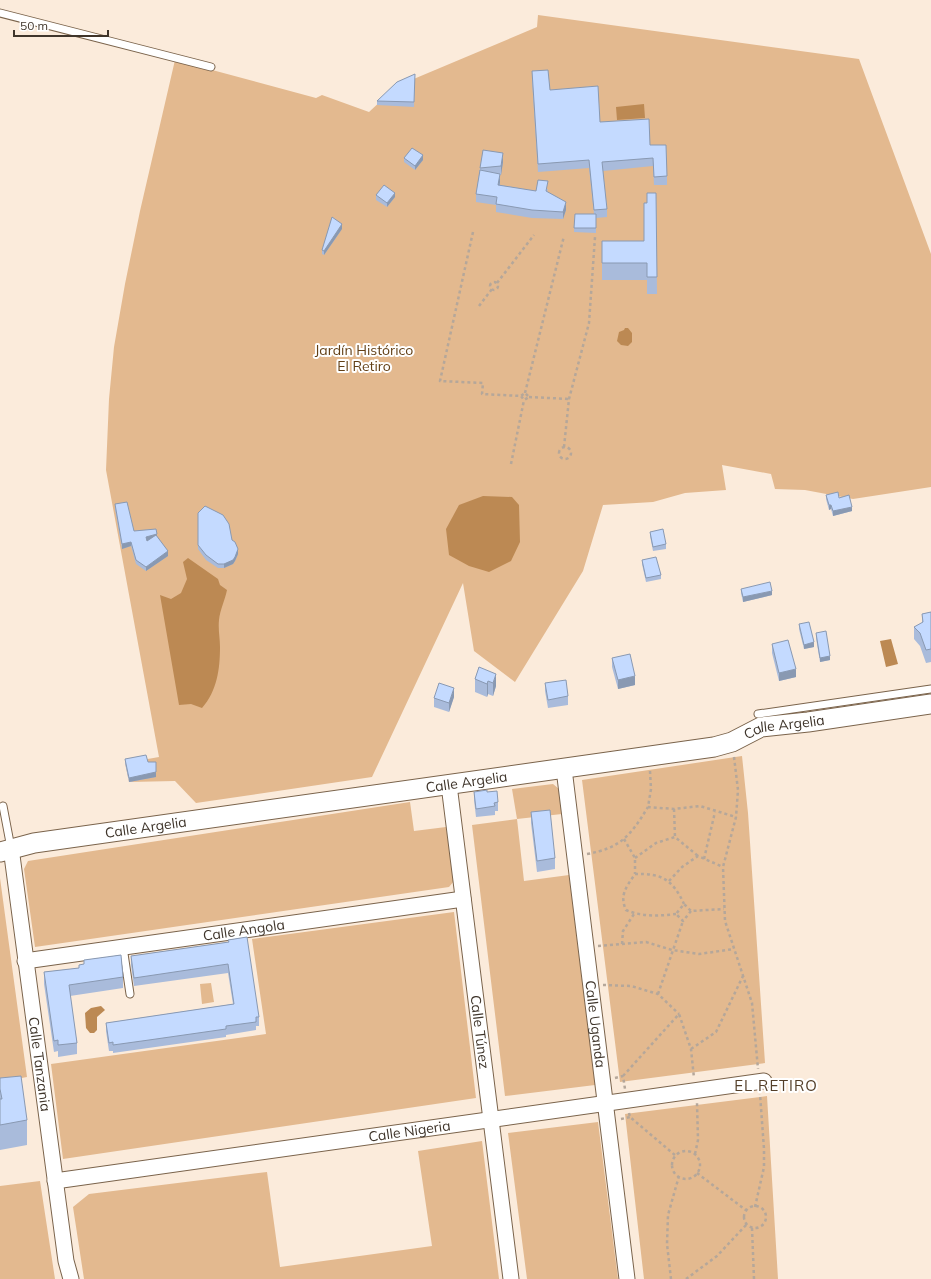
<svg xmlns="http://www.w3.org/2000/svg" width="931" height="1279" font-family="Mulish,sans-serif">
	<style>
		.green { fill: #e3b98f }
		.water { fill: #bc8953 }
		.lines { fill: none; stroke-linecap: round; stroke-linejoin: round }
		.service-casing { stroke: #7a634b; stroke-width: 9 }
		.minor-casing { stroke: #7a634b; stroke-width: 17 }
		.tertiary-casing { stroke: #7a634b; stroke-width: 21 }
		.path { stroke: #b5a79a; stroke-width: 2.5; stroke-dasharray: 3 3; stroke-linecap: butt }
		.service { stroke: #fff; stroke-width: 7 }
		.minor { stroke: #fff; stroke-width: 15 }
		.tertiary { stroke: #fff; stroke-width: 19 }
		.wall { fill: #a9bbdb }
		.shaded-wall { fill: #8999b2 }
		.building { fill: #c4daff; stroke: #8999b2 }
		.labels { text-anchor: middle; dominant-baseline: central; stroke-width: 4; stroke-linejoin: round; paint-order: stroke }
		.park-label { font-size: 14px; fill: #623f15; stroke: #fff }
		.street-label { font-size: 14px; fill: #3f352b; stroke: #fff }
		.neighbourhood-label { font-size: 15px; letter-spacing: 1px; fill: #543f29; stroke: #fff }
	</style>
	<rect width="100%" height="100%" fill="#fbebdb"/>
	<!-- green -->
	<path class="green" d="M538,15l321,44 72,195v233l-78,12 -48,-9 -30,-1 -4,-15 -49,-9 4,25 -41,3 -32,9 -50,3 -20,66 -68,111 -41,-31 -11,-68 -91,194 -176,26 -21,-22 -46,1 -4,-19 34,-6 -53,-287 3,-71 5,-52 11,-63 15,-73 35,-151 141,38 6,-3 47,17 28,-26 140,-59z
		M742,756l6,57 17,250 -145,19 -38,-302z
		M553,784l6,5 3,25 -45,5 7,62 45,-6 26,210 -90,11 -33,-271 45,-6 -5,-30z
		M410,802l4,29 32,-4 8,54 -5,6 -414,60 -11,-78 4,-8z
		M0,878l27,199 -27,5z
		M454,912l22,186 -413,61 -12,-95 215,-30 -14,-95z
		M211,983l3,19 -12,2 -2,-20z
		M767,1096l11,183h-134l-19,-165z
		M598,1122l20,157h-91l-19,-146z
		M482,1141l17,138h-415l-11,-72 16,-13 178,-22 13,95 152,-21 -14,-95z
		M40,1181l15,98h-55v-93z"/>
	<!-- water -->
	<path class="water" d="M644,104l1,14 -28,2 -1,-13z
		M625,328h3l4,5v9l-4,4 -7,-1 -4,-4 2,-9 5,-2z
		M483,496l29,1 7,8 1,37 -9,19 -22,11 -20,-6 -20,-11 -3,-26 13,-24z
		M188,558l30,21 2,6 7,5c-2,10 -7,20 -8,30 -1,9 1,18 1,27 0,22 -3,44 -18,61l-11,-4 -12,1 -19,-110 11,4 10,-6 6,-14 -4,-17z
		M891,639l7,25 -12,3 -6,-26z
		M101,1006l4,4 -8,7v13l-3,3h-4l-4,-5 -1,-15 6,-5z"/>
	<g class="lines">
		<defs>
			<path id="service" d="M0,13l211,54
				M758,714l173,-25
				M3,806l8,42
				M123,947l7,47"/>
			<g id="minor">
				<path id="s1" d="M564,769l63,510"/>
				<path id="s2" d="M449,785l62,494"/>
				<path id="s3" d="M11,848l55,413 5,18"/>
				<path id="s4" d="M25,961l438,-62"/>
				<path id="s5" d="M55,1181l709,-100"/>
			</g>
			<g id="tertiary">
				<path id="s6" d="M0,852l34,-9 680,-96 18,-5 29,-15 47,-5 123,-18"/>
			</g>
		</defs>
		<!-- service casing -->
		<use href="#service" class="service-casing"/>
		<!-- minor casing -->
		<use href="#minor" class="minor-casing"/>
		<!-- tertiary casing -->
		<use href="#tertiary" class="tertiary-casing"/>
		<!-- path -->
		<path class="path" d="M473,232l-33,149 43,2 -1,11 39,2 4,-3 4,4 -5,3 -3,-4
			M490 286a4 4 0 1 1 8 0a4 4 0 1 1-8 0Z
			M497,283l37,-48
			M479,306l13,-17
			M525,393l39,-157
			M529,397l40,2
			M559 453a6 6 0 1 1 12 0a6 6 0 1 1-12 0Z
			M564,447l5,-48 20,-76 6,-86
			M511,464l13,-64
			M734,757l4,33 -2,27 -13,50 2,54 27,82 6,66
			M650,771l1,18 -3,18 26,2 26,-3 36,11
			M674,809l1,28
			M624,839l11,19v16
			M587,854c34,-6 44,-19 61,-47
			M635,858l21,-15 19,-6 23,19
			M704,859l11,-47
			M669,881l13,-14 16,-11 25,11
			M691,911l-8,10 -7,-7 8,-10 7,7 33,-2
			M676,914c-16,2 -34,3 -50,-4 -7,-15 1,-24 9,-36 27,-1 38,6 49,30
			M622,944l1,-13 11,-17
			M598,946l48,-4 26,8 27,4 35,-5
			M603,985l28,1 27,8 21,20
			M658,994l25,-73
			M691,1049l25,-17 27,-56
			M623,1076l56,-62 12,35 3,29
			M615,1078l8,-2 2,13
			M629,1113l1,4 46,39
			M621,1119l9,-2
			M672 1165a14 14 0 1 1 28 0a14 14 0 1 1-28 0Z
			M695,1154l3,-14 -1,-37
			M697,1173l50,38
			M744 1217a11 11 0 1 1 22 0a11 11 0 1 1-22 0Z
			M755,1207l9,-40v-18l-4,-55
			M752,1228l2,51
			M671,1279l-4,-35 1,-29 11,-39
			M686,1279l31,-23 30,-32"/>
		<!-- service -->
		<use href="#service" class="service"/>
		<!-- minor -->
		<use href="#minor" class="minor"/>
		<!-- tertiary -->
		<use href="#tertiary" class="tertiary"/>
	</g>
	<!-- wall -->
	<path class="wall" d="M532,71l18,19 50,32 50,23 17,31v9h-13l-1,-19 -50,5 4,38v8l-11,1v15l-22,-1 1,-18h19l-5,-46 -51,4 -6,-92z
		M415,74l-1,33 -37,-2v-4z
		M404,158l19,2 -8,10 -11,-8z
		M503,162l-2,13h-1v10l36,6 12,-2 -1,3 19,18 -3,9 -31,-1 -36,-6v-7l-20,-3v-8l4,-26z
		M656,193l1,101h-10v-14h-45v-39h42l3,-38z
		M376,195l19,2 -8,10 -11,-7z
		M342,229l-18,26 -2,-1v-4z
		M826,495l13,3 13,13 -19,5 -2,-7 -2,1 -3,-11z
		M115,504l19,27 23,6 11,19 -22,15 -10,-7 -5,-18 -9,3 -7,-40z
		M198,513l34,27 6,14 -3,7 -2,3 -9,4h-6l-12,-8 -8,-11z
		M650,532l16,12v5l-13,2 -3,-15z
		M642,560l19,15v4l-15,3 -4,-18z
		M741,589l31,6 -29,7 -2,-9z
		M931,612v50l-5,1 -6,-17 -6,-7v-12l8,-4v-9z
		M799,624l15,23 -10,2 -5,-20z
		M816,633l14,27 -10,2 -4,-24z
		M772,644l24,33 -17,4 -7,-28z
		M612,658l23,27 -17,4 -6,-22z
		M479,667l17,19 -3,10 -5,-2 -1,3 -12,-5v-13z
		M545,683l23,13v9l-20,3 -3,-17z
		M454,697l-5,15 -15,-5v-9z
		M125,759l23,3 8,15 -27,5 -4,-19z
		M474,792h13l11,10v9h-3v4l-19,2 -2,-17z
		M531,812l24,46v11l-18,3 -6,-49z
		M228,942l31,75v9h-3v4l-30,5v2l-113,16v-2h-4l-3,-20v-8l127,-19 -5,-31 -94,13 -3,-21v-9z
		M84,960l39,17v11l-53,8 7,47v11l-19,3v-6l-4,1 -10,-68v-12l35,-4v-3l5,-1z
		M0,1078l27,42v25l-27,5z"/>
	<!-- shaded-wall -->
	<path class="shaded-wall" d="M503,153v9l-2,13v-9z
		M423,155v5l-8,10v-4z
		M500,174v8l-2,11v-8z
		M395,193v4l-8,10v-4z
		M566,202v8l-3,9v-7z
		M342,224v5l-18,26v-4z
		M829,505h2v4l-2,1z
		M852,507v4l-19,5v-5z
		M157,534v4l-11,4v-5z
		M131,542v4l-9,3v-5z
		M238,549v5l-3,7 -2,3 -9,4v-4z
		M168,551v5l-22,15v-4z
		M772,591v4l-29,7v-5z
		M814,642v5l-10,2v-4z
		M830,656v4l-10,2v-4z
		M796,669v8l-17,4v-8z
		M496,674v12l-3,10v-13z
		M635,676v9l-17,4v-9z
		M488,681v13l-1,3v-13z
		M454,688v9l-5,15v-9z
		M156,772v5l-27,5v-4z"/>
	<!-- building -->
	<path class="building" d="M548,70l2,20 48,-4 2,36 49,-3 1,26h16l1,31 -13,1 -1,-19 -51,4 5,47 -13,1 -5,-50 -51,4 -6,-93z
		M415,74l-1,28 -37,-1 20,-19z
		M412,148l11,7 -8,11 -11,-8z
		M483,150l20,3 -2,13 -21,2z
		M480,170l20,4 -2,11 38,6 2,-11 10,1 -2,10 20,11 -3,10 -31,-2 -36,-6 1,-7 -21,-3z
		M384,185l11,8 -8,10 -11,-8z
		M647,193h9l1,84h-10v-14h-45v-22h42v-38h3z
		M575,214h21v14h-22z
		M332,217l10,7 -18,27 -2,-1z
		M838,492l1,6 10,-3 3,12 -19,4 -2,-6h-2l-3,-10z
		M127,502l7,29 22,-2 1,5 -11,3 1,4 9,-6 12,16 -22,16 -10,-7 -5,-18 -9,2 -7,-40z
		M205,506l18,9 6,9 3,16 3,2 3,7 -3,8 -2,3 -9,4h-6l-12,-9 -8,-10v-32z
		M663,529l3,15 -13,3 -3,-15z
		M656,557l5,18 -15,3 -4,-18z
		M770,582l2,9 -29,6 -2,-8z
		M931,612v37l-5,1 -6,-17 -6,-6 9,-5 -1,-8z
		M809,622l5,20 -10,3 -5,-21z
		M826,631l4,25 -10,2 -4,-25z
		M788,640l8,29 -17,4 -7,-29z
		M630,654l5,22 -17,4 -6,-22z
		M479,667l17,7 -3,9 -5,-2 -1,3 -12,-5z
		M566,680l2,16 -20,4 -3,-17z
		M439,683l15,5 -5,15 -15,-5z
		M146,755l2,7h8v10l-27,6 -4,-19z
		M487,790v2l10,-1 1,11 -4,1 1,3 -19,3 -2,-17z
		M550,810l5,48 -18,3 -6,-49z
		M247,937l12,80h-3v5l-30,4v3l-77,11 -36,5v-3l-4,1 -3,-20 128,-19 -6,-40 -94,14 -3,-22 98,-14 -1,-2z
		M121,955l2,22 -54,8 8,58 -19,2v-5l-4,1 -10,-69 35,-4v-3l5,-1v-4z
		M21,1076l6,44 -27,5v-26h2l-2,-10v-11z"/>
	<g class="labels">
		<!-- park labels -->
		<g class="park-label">
			<text x="364" y="350">Jardín Histórico<tspan x="364" dy="16">El Retiro</tspan></text>
		</g>
		<!-- street labels -->
		<g class="street-label">
			<text stroke="none"><textPath href="#s6" startOffset="796">Calle Argelia</textPath></text>
			<text stroke="none"><textPath href="#s6" startOffset="472">Calle Argelia</textPath></text>
			<text stroke="none"><textPath href="#s6" startOffset="148">Calle Argelia</textPath></text>
			<text stroke="none"><textPath href="#s4" startOffset="221">Calle Angola</textPath></text>
			<text stroke="none"><textPath href="#s1" startOffset="257">Calle Uganda</textPath></text>
			<text stroke="none"><textPath href="#s2" startOffset="249">Calle Túnez</textPath></text>
			<text stroke="none"><textPath href="#s3" startOffset="218">Calle Tanzania</textPath></text>
			<text stroke="none"><textPath href="#s5" startOffset="358">Calle Nigeria</textPath></text>
		</g>
		<!-- neighbourhood labels -->
		<g class="neighbourhood-label">
			<text x="776" y="1085">EL RETIRO</text>
		</g>
	</g>
	<!-- scale -->
	<path d="M14 30v6h94v-6" fill="none" stroke="#3f352b" stroke-width="2"/>
	<text x="20" y="30" font-size="12" fill="#3f352b" stroke="#ffffff" stroke-width="3" paint-order="stroke">50 m</text>
</svg>
